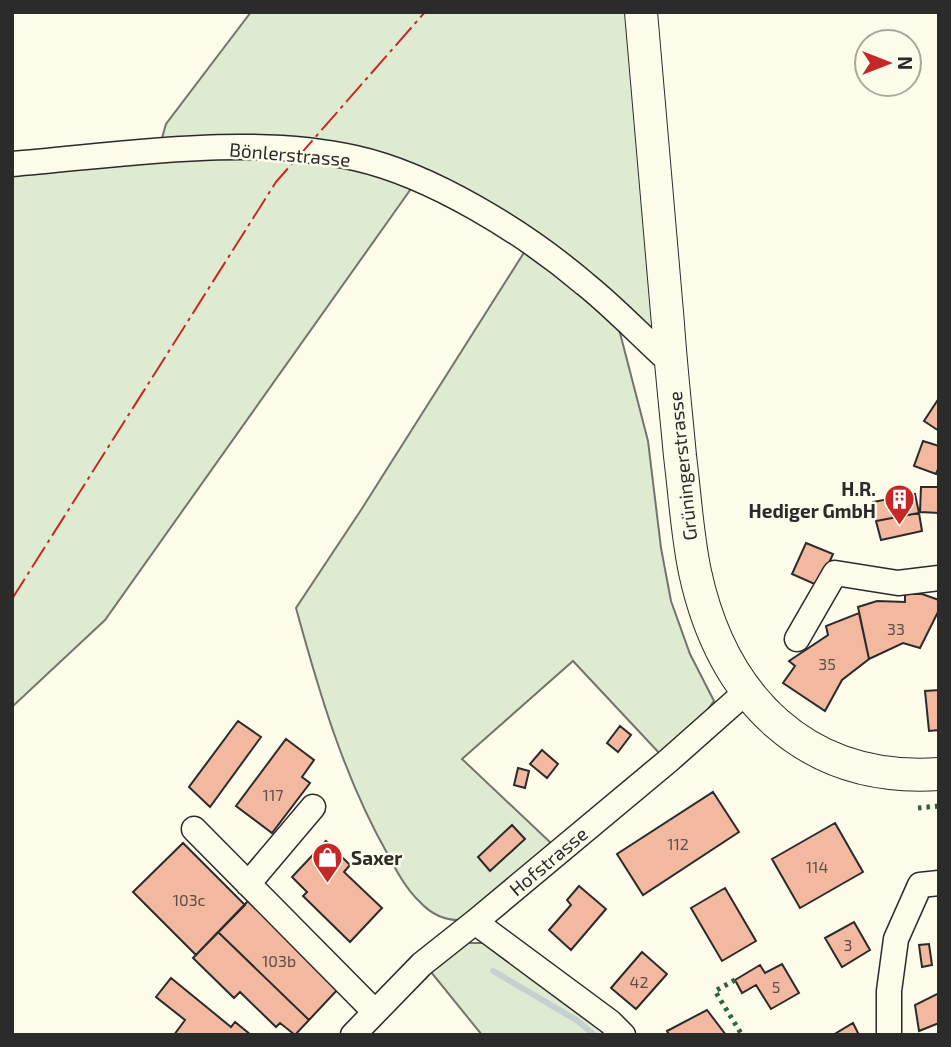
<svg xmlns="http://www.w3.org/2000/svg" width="951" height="1047" font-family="'Exo 2',sans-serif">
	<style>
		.green { fill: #deebd1; stroke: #74746e; stroke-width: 2 }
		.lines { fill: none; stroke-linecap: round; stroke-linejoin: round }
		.stream { stroke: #c7d0d0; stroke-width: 6 }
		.building { fill: #f2b8a0; stroke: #2b2b2b; stroke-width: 2 }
		.minor-casing { stroke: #2b2b2b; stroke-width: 27 }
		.major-casing { stroke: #2b2b2b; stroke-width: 34 }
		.minor { stroke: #fdfbea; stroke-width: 24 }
		.major { stroke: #fdfbea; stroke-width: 32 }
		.hedge { stroke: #34623c; stroke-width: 5; stroke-dasharray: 3.5 5; stroke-linecap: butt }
		.power { stroke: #c62828; stroke-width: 2; stroke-dasharray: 24 5 3.5 5; stroke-linecap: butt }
		.labels { text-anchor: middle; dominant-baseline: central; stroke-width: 5; stroke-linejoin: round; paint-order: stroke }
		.number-label { font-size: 16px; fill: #5d4e48 }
		.street-label { font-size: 19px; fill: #2b2b2b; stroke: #fdfbea }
		.poi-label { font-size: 19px; font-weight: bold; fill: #2b2b2b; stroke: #fdfbea; text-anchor: end }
	</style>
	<rect width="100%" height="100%" fill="#fdfbea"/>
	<!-- green -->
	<path class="green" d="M251,12h390l30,351 -84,-78 -174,-99 -308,434 -93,87v-543l146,-12 8,-28z
		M525,251l51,39 43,39 29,112 13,107 10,53 19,53 24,47 -17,23 -35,32 -89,-95 -111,98 91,86 -90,75c-17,1 -32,-6 -43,-18 -14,-13 -24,-32 -33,-49 -43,-76 -68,-161 -91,-245l65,-98z
		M468,943h15l131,92h-132l-51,-63 30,-26z"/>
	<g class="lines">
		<!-- stream -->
		<path class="stream" d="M493,971l85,50 16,14"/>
	</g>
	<!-- building -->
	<path class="building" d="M939,398v33l-15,-10z
		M923,441l16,5v21l-3,7 -22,-8z
		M921,487h18v26l-19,-1z
		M915,494l4,19 -43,8 -3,-19z
		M919,513l3,18 -41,9 -5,-19z
		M806,543l27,11 -14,32 -27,-12z
		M905,594h17l17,6v10l-19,38 -17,-5 -34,16 -11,-52 19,-6 28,1z
		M859,613l10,46 -27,21 -17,31 -42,-28 12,-17 -6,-5 39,-26 -2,-9z
		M939,690v40l-10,1 -4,-40z
		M238,721l23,16 -51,70 -21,-20z
		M620,726l11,9 -13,17 -11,-9z
		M286,739l28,21 -12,17 8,6 -38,50 -36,-27z
		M542,750l16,14 -11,14 -17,-14z
		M518,768l11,3 -4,17 -11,-3z
		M713,792l26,40 -96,63 -26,-41z
		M835,823l28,49 -63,36 -28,-49z
		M512,825l13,14 -35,32 -12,-14z
		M326,841l24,24 -6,7 38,36 -32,34 -47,-46 4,-4 -15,-15z
		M183,843l62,62 -49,50 -63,-63z
		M579,886l27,23 -35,41 -22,-20 22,-25 -4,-5z
		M725,888l31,53 -34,20 -31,-53z
		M249,900l90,88 -30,32 -91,-88z
		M854,922l16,28 -28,17 -17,-29z
		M218,932l91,88 -14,15 -15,-12 -4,4 -36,-35 -6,6 -41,-40z
		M929,944l3,21 -10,2 -3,-22z
		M642,952l25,22 -31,35 -25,-21z
		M782,964l17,29 -28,16 -15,-24 -14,8 -7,-13 25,-15 5,8z
		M171,978l60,49 4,-5 16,13h-77l11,-15 -29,-23z
		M939,993v30l-20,8 -4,-26z
		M707,1010l19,25h-57l-2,-4z
		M853,1023l6,12h-26z"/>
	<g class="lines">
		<defs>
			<path id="minor" d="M12,164c109,-9 236,-30 343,-6 77,17 170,75 230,126 30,24 57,53 86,79
				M797,639l38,-66 63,10 41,-5
				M194,829l180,182
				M248,884l65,-77
				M475,922l135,100 13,13
				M353,1035l69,-71 53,-42 193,-161 79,-70
				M889,1035v-44l7,-52 24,-54 19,-2"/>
			<path id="major" d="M641,12c9,104 18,208 27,312 3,44 8,88 12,132 5,39 7,78 15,116 27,125 110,211 244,202"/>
		</defs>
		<!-- minor casing -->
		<use href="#minor" class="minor-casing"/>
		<!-- major casing -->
		<use href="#major" class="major-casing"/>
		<!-- minor -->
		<use href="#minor" class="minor"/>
		<!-- major -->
		<use href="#major" class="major"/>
		<!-- hedge -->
		<path class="hedge" d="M918,808l21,-2
			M735,980l-20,11 27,44"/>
		<!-- power -->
		<path class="power" d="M12,599l264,-417 149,-170"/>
	</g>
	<!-- icons -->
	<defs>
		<symbol id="building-pin" viewBox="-11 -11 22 30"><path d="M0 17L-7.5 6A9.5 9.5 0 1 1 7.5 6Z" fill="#c62828" stroke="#fdfbea"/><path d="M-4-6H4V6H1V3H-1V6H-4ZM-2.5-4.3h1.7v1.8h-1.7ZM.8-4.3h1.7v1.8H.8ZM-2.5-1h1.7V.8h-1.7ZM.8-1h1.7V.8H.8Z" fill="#fff"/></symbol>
		<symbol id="shop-pin" viewBox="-11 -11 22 30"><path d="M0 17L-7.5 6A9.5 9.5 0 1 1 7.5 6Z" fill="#c62828" stroke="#fdfbea"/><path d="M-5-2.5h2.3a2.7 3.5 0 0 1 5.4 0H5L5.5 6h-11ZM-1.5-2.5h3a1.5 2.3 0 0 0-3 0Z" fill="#fff"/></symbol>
	</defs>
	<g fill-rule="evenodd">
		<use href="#building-pin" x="882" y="482" width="35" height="47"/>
		<use href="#shop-pin" x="310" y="840" width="35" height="47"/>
	</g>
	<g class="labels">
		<!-- number labels -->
		<g class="number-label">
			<text x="896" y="628">33</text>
			<text x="827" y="663">35</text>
			<text x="273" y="794">117</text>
			<text x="678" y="843">112</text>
			<text x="817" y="866">114</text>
			<text x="189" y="899">103c</text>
			<text x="848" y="944">3</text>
			<text x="279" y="960">103b</text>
			<text x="639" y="981">42</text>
			<text x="776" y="986">5</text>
		</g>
		<!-- street labels -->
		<g class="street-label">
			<text transform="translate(290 154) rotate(5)">Bönlerstrasse</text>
			<text transform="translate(682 466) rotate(-96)">Grüningerstrasse</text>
			<text transform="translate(548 861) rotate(-40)">Hofstrasse</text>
		</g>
		<!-- poi labels -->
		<g class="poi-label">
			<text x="876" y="488">H.R.<tspan x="876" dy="22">Hediger GmbH</tspan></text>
			<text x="351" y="857" text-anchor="start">Saxer</text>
		</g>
	</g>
	<!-- border -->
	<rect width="951" height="1047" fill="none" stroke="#2b2b2b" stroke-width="28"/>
	<!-- north arrow -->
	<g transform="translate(888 63) rotate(90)"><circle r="33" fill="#fdfbea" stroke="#a9a89e" stroke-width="2"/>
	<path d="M0-5L12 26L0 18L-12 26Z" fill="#c62828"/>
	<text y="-10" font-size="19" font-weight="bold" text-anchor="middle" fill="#2b2b2b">N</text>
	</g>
</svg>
